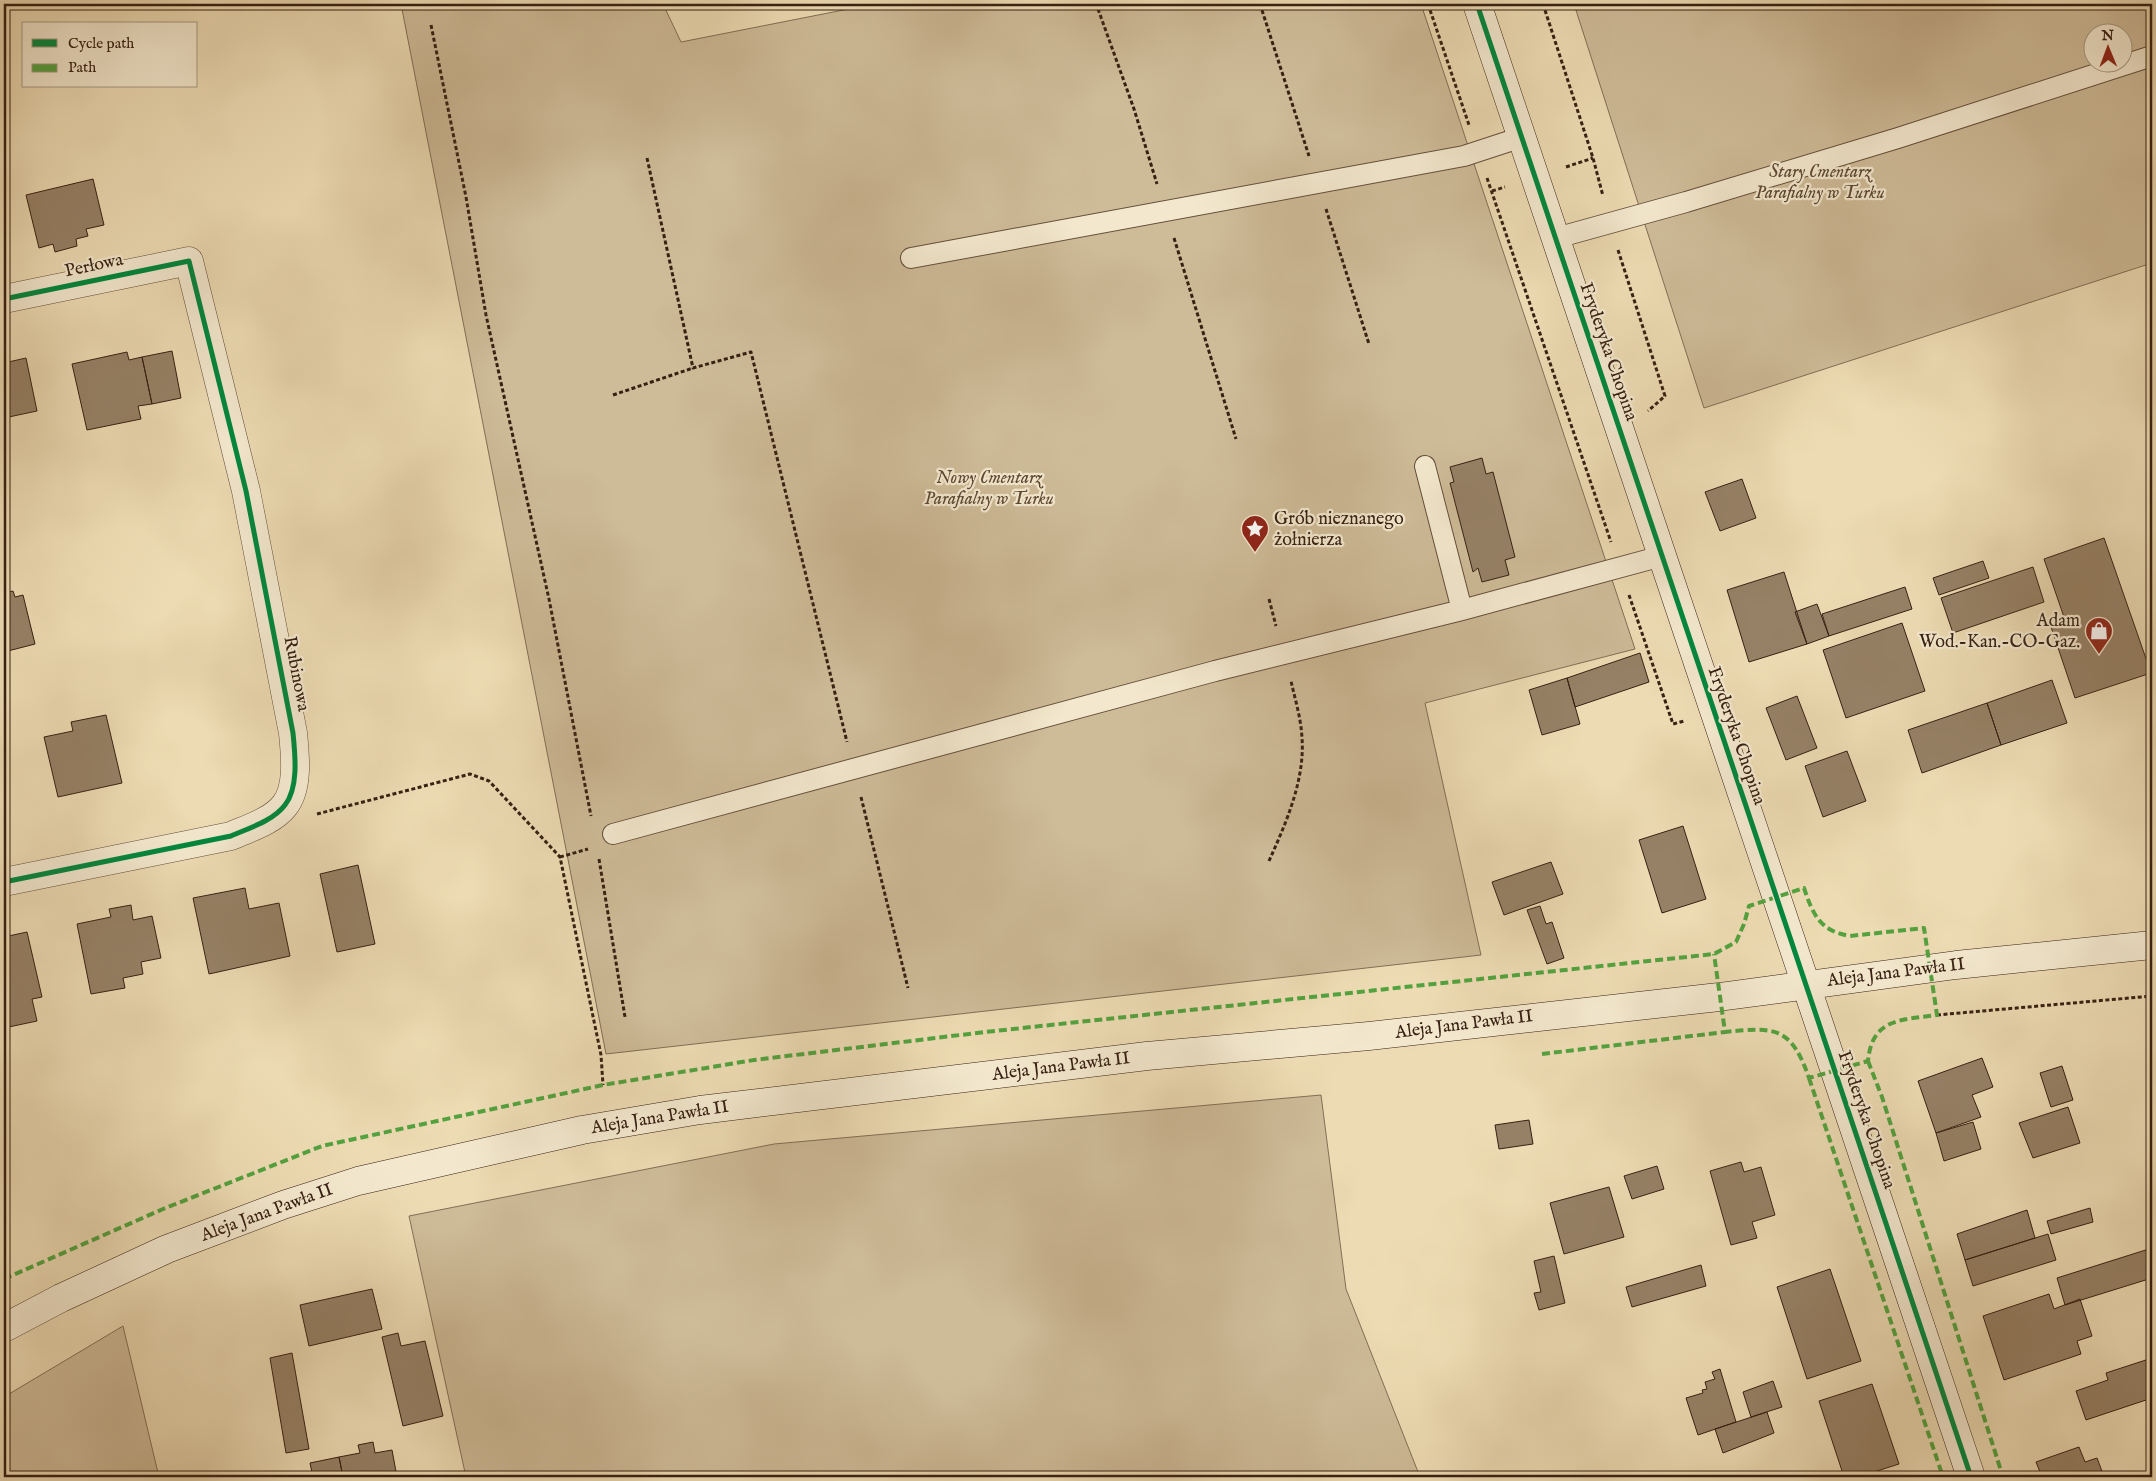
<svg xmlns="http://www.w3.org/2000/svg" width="2156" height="1481" font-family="'IM FELL English',serif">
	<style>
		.green { fill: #cebb98; stroke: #826e56; fill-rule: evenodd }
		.building { fill: #968166; stroke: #372013 }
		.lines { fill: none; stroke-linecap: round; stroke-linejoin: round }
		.lane-casing { stroke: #644f3b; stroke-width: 22 }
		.street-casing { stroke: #644f3b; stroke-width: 29 }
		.secondary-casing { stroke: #372013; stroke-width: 29 }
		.path { stroke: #372013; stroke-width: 3; stroke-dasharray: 4 2.5; stroke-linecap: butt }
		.lane { stroke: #f3e8ce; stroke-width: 20 }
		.street { stroke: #f3e8ce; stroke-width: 28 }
		.secondary { stroke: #f3e8ce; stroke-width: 28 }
		.quiet { stroke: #53a23f; stroke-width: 4; stroke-dasharray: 8 4; stroke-linecap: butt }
		.cycleway-casing { stroke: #f3e8ce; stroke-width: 8 }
		.cycleway { stroke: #00873e; stroke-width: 5 }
		.labels { text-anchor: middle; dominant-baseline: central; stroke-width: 4.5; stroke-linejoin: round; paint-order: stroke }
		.park-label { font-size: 18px; font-style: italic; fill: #5d4734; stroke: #f3e8ce }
		.street-label { font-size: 18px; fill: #372013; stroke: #f3e8ce }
		.poi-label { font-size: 18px; fill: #372013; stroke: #f3e8ce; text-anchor: start }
	</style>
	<rect width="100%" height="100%" fill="#eddbb3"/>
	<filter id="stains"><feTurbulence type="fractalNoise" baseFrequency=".004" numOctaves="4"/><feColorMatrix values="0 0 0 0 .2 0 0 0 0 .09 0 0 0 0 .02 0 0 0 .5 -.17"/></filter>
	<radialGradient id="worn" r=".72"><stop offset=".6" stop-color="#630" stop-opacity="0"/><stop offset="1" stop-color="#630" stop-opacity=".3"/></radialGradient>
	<!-- green -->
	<path class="green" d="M401,4h262l18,38 193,-38h547l214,645 -210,54 56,252 -875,99z
		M1574,4h578v259l-448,145zM2094,32h30v30h-30z
		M1321,1095l25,194 74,188h-954l-57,-261 365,-72z
		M123,1326l36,151h-155v-80z"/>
	<!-- building -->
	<path class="building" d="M93,179l11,46 -18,4 2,7 -12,3 1,7 -22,6 -2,-8 -14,4 -13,-53z
		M172,351l9,47 -29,6 -10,-47z
		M127,352l2,8 13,-3 10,47 -14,2 3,13 -54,11 -15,-66z
		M26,358l11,53 -33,7v-55z
		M1482,458l4,16 7,-2 22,85 -10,3 4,15 -27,7 -4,-14 -5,4 -23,-89 4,-1 -4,-15z
		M1742,479l14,39 -36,13 -15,-39z
		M2104,538l47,135 -76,25 -25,-74 15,-4 -21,-61z
		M1983,561l6,17 -50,17 -6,-17z
		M2033,567l11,35 -91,31 -12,-35z
		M1784,572l23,72 -58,18 -22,-72z
		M1905,587l7,22 -83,27 -7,-22z
		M13,591l2,6 8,-2 12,49 -31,8v-59z
		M1817,604l12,32 -22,8 -12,-32z
		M1902,623l23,68 -79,27 -23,-68z
		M1640,653l9,29 -74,25 -8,-29z
		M1567,678l13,46 -38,11 -13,-45z
		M2052,680l15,43 -66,22 -14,-42z
		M1797,696l20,52 -31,12 -20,-52z
		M1987,703l14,42 -79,28 -14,-43z
		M106,715l16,68 -64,14 -14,-60 29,-6 -2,-9z
		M1847,751l19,50 -43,16 -18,-51z
		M1683,826l23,73 -44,14 -23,-73z
		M1551,862l12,32 -59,21 -12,-33z
		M358,865l17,79 -38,8 -17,-78z
		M245,888l4,21 30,-6 11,53 -81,18 -16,-76z
		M131,905l2,15 19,-4 9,42 -20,4 2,12 -20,4 2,10 -34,6 -14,-70 34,-7 -2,-8z
		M1540,906l6,18 6,-2 12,36 -17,6 -20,-54z
		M27,932l15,65 -10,2 5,22 -33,7v-91z
		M1982,1058l11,29 -21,8 9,22 -45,16 -18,-52z
		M2062,1066l11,34 -22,7 -11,-34z
		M2068,1107l12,36 -47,15 -14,-35z
		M1529,1120l4,24 -34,5 -4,-24z
		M1973,1122l8,27 -37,12 -8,-28z
		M1741,1162l3,10 17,-5 14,48 -23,7 5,16 -26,7 -21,-74z
		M1657,1166l7,23 -32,10 -8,-23z
		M1609,1187l15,50 -60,17 -14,-51z
		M2090,1208l3,14 -42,12 -4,-13z
		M2027,1210l8,28 -70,22 -8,-26z
		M2048,1234l8,26 -83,26 -8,-26z
		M2152,1248v30l-87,27 -8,-27z
		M1554,1256l11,47 -26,7 -5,-17 7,-1 -7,-31z
		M1701,1265l5,21 -74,21 -6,-20z
		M1830,1269l31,92 -54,18 -30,-92z
		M372,1289l10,40 -73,17 -9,-41z
		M2049,1294l5,15 26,-10 12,37 -15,5 4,13 -77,26 -21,-64z
		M398,1333l3,13 24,-5 18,75 -40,10 -21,-89z
		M292,1353l17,96 -23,4 -16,-95z
		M2152,1358v40l-66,22 -10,-29 32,-11 -2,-7z
		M1720,1369l16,53 -38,13 -12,-37 17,-5 -1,-3 5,-1 -2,-7 10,-3 -3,-7z
		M1773,1381l9,26 -31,10 -8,-25z
		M1872,1384l27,80 -41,13h-14l-25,-76z
		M1767,1412l7,21 -51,20 -8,-24z
		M373,1442l2,11 17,-3 5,27h-54l-4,-20 21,-4 -2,-8z
		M2079,1447l6,15 12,-4 6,16 -10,3h-51l-6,-15z
		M339,1457l4,20h-30l-3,-14z"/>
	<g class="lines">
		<defs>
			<path id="lane" d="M1556,238l130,-36 212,-64 254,-82
				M911,258l553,-102 58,-19
				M1425,466l37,144
				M613,834l602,-163 247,-61 200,-54"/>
			<path id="street" d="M4,299l185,-38 57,230 47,242c2,21 6,54 -8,72 -12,16 -36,23 -54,31l-227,46"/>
			<path id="secondary" d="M1477,4l494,1473
				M4,1328l57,-30 106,-49 116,-44 75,-24 224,-51 118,-20 447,-54 222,-20 350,-39 237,-32 196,-20"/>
		</defs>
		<!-- lane casing -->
		<use href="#lane" class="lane-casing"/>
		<!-- street casing -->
		<use href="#street" class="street-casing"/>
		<!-- secondary casing -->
		<use href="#secondary" class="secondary-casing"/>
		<!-- path -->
		<path class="path" d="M1260,4l49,152
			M1428,4l41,121
			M1543,4l50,154 10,38
			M1098,9l36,100 23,75
			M431,25l35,172 20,118 63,284 42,217
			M647,158l46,210 58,-16 96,390
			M1566,167l27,-9
			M1487,178l124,364
			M1492,191l13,-4
			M1326,209l43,135
			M1174,238l62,201
			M1618,250l47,146 -17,15
			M613,395l80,-27
			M1629,595l44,129 11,-3
			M1269,599l7,27
			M861,797l47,191
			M317,814l153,-40 19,7 71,76 41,198 2,30
			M560,857l28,-8
			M599,859l26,158
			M1269,861c17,-38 36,-81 33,-123 -1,-20 -7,-39 -11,-57
			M1937,1015l215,-19"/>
		<!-- lane -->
		<use href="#lane" class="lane"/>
		<!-- street -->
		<use href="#street" class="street"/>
		<!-- secondary -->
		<use href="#secondary" class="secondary"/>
		<!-- quiet -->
		<path class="quiet" d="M1542,1054l183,-22
			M1868,1061l14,36 121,380
			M1809,1078l134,399
			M4,1279l159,-70 159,-63 281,-61 151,-25 231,-28 729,-78 22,-12 8,-18 5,-18 55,-18c9,27 16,43 46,48l74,-8 13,87c-36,5 -65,3 -69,46l-59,17c-18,-52 -34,-51 -84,-46l-11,-78"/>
		<defs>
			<path id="cycleway" d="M1477,4l494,1473
				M4,299l185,-38 57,230 47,242c2,21 6,54 -8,72 -12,16 -36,23 -54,31l-227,46"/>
		</defs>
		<!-- cycleway casing -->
		<use href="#cycleway" class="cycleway-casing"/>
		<!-- cycleway -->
		<use href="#cycleway" class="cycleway"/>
	</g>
	<!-- icons -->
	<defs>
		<symbol id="sight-pin" viewBox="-11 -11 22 30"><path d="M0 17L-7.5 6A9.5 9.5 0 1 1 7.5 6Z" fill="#8f2418" stroke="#f3e8ce"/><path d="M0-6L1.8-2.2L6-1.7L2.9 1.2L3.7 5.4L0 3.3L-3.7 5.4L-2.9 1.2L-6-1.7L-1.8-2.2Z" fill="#fff"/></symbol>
		<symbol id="shop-pin" viewBox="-11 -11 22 30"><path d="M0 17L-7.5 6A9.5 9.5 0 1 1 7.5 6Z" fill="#8f2418" stroke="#f3e8ce"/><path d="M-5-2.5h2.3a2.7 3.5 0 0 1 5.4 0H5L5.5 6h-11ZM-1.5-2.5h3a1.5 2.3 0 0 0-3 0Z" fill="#fff"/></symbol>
	</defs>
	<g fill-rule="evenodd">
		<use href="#sight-pin" x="1239" y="513" width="32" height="43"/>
		<use href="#shop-pin" x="2083" y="615" width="32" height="43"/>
	</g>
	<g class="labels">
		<!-- park labels -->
		<g class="park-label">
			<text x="1820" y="172">Stary Cmentarz<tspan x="1820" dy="21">Parafialny w Turku</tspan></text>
			<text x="989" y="478">Nowy Cmentarz<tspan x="989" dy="21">Parafialny w Turku</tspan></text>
		</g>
		<!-- street labels -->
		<g class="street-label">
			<text transform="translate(94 266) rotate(-12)">Perłowa</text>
			<text transform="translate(1608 352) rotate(71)">Fryderyka Chopina</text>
			<text transform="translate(296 674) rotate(79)">Rubinowa</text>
			<text transform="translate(1736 736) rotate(71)">Fryderyka Chopina</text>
			<text transform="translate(1896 973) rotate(-7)">Aleja Jana Pawła II</text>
			<text transform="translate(1464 1025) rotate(-7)">Aleja Jana Pawła II</text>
			<text transform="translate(1061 1067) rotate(-7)">Aleja Jana Pawła II</text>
			<text transform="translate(660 1118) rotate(-9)">Aleja Jana Pawła II</text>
			<text transform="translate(1866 1120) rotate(71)">Fryderyka Chopina</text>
			<text transform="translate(267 1213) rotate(-20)">Aleja Jana Pawła II</text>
		</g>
		<!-- poi labels -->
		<g class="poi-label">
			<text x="1274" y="519">Grób nieznanego<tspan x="1274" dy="21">żołnierza</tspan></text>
			<text x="2080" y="621" text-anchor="end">Adam<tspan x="2080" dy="21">Wod.-Kan.-CO-Gaz.</tspan></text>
		</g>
	</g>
	<!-- margin -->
	<rect width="2156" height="1481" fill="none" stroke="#eddbb3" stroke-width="20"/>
	<rect x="5" y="5" width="2146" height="1471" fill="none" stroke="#372013" stroke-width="2.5"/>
	<rect x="10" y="10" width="2136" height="1461" fill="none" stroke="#372013"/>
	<!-- legend -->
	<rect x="22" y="22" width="175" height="65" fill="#f3e8ce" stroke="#a89883"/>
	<rect x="32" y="39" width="25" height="8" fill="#00873e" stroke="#a89883"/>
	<text x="68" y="48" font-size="15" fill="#372013">Cycle path</text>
	<rect x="32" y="64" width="25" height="8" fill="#53a23f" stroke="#a89883"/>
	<text x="68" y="72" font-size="15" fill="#372013">Path</text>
	<!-- north arrow -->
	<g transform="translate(2108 48) rotate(359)"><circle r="24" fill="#f3e8ce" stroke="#a89883"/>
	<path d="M0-4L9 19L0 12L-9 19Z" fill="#8f2418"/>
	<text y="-8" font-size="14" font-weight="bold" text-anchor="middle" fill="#372013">N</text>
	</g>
	<rect width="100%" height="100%" filter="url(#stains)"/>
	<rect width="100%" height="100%" fill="url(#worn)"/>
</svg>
